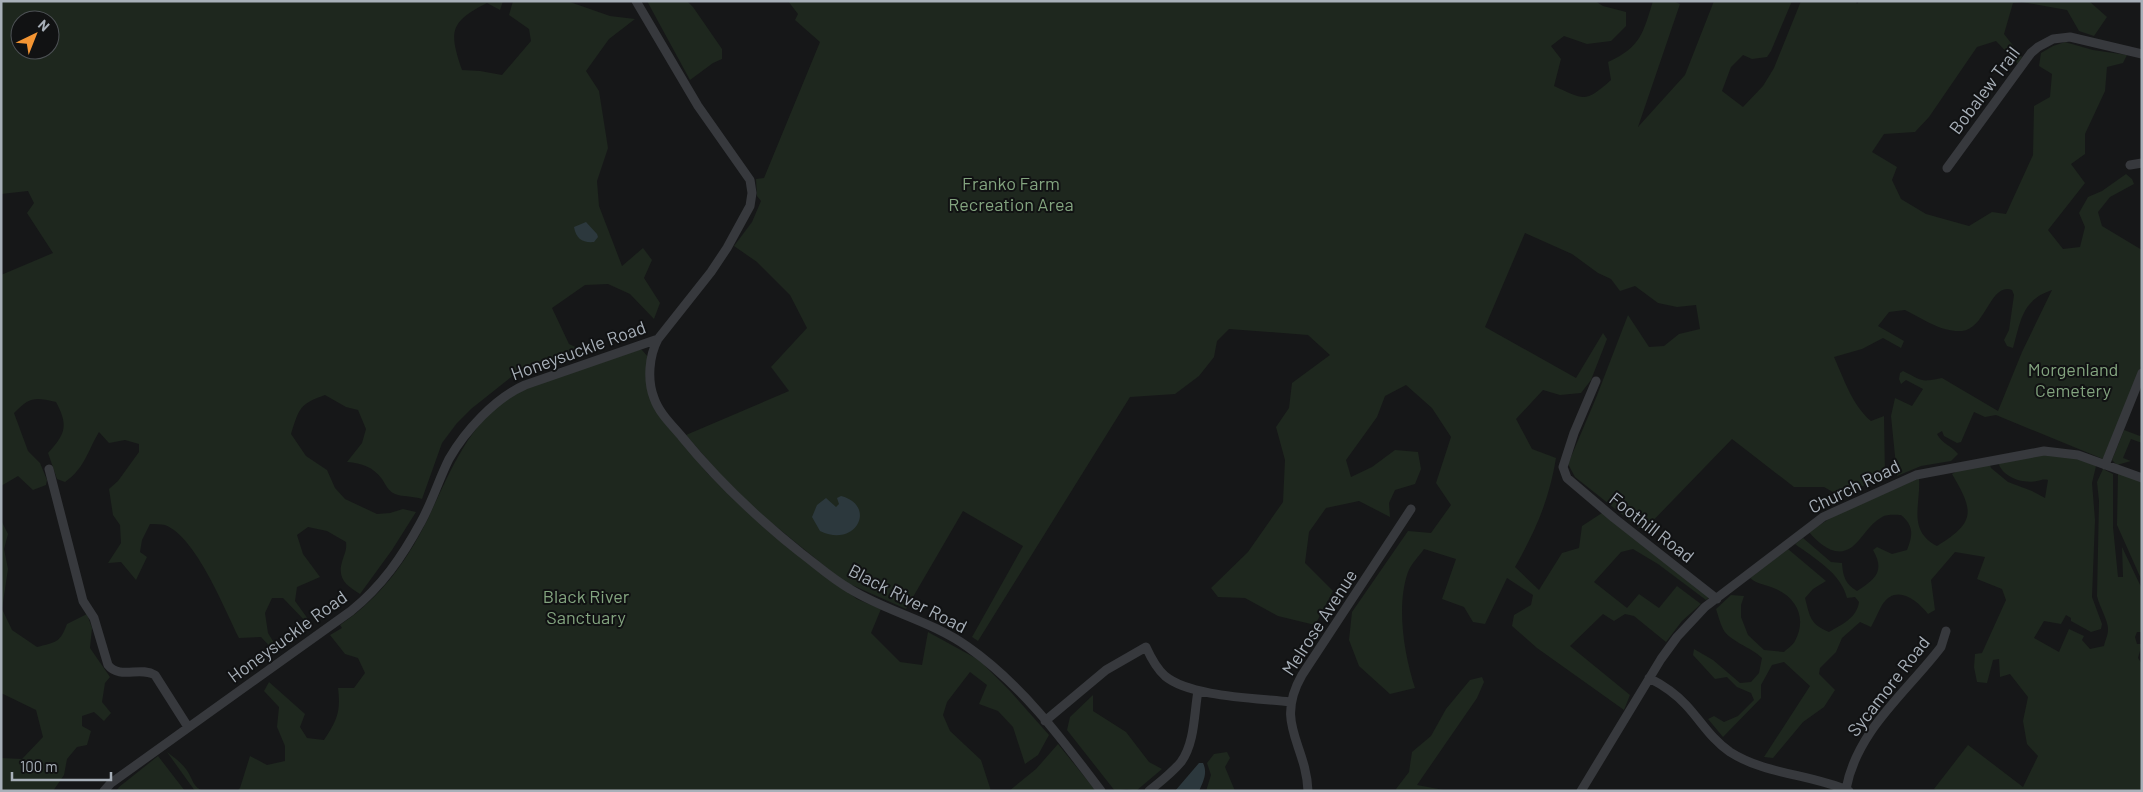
<svg xmlns="http://www.w3.org/2000/svg" width="2143" height="792" font-family="Barlow,sans-serif">
	<style>
		.green { fill: #1e271e; fill-rule: evenodd }
		.water { fill: #2c383d }
		.lines { fill: none; stroke-linecap: round; stroke-linejoin: round }
		.minor { stroke: #37393d; stroke-width: 9 }
		.labels { text-anchor: middle; dominant-baseline: central; stroke-width: 4; stroke-linejoin: round; paint-order: stroke }
		.street-label { font-size: 18px; fill: #a8b0b9; stroke: #111213 }
		.park-label { font-size: 18px; fill: #83a47f; stroke: #111213 }
	</style>
	<rect width="100%" height="100%" fill="#161718"/>
	<!-- green -->
	<path class="green" d="M1,1h502l-3,9 -13,-7c-38,19 -38,29 -25,67l18,1 22,4 29,-34 -2,-12 -20,-14 4,-14h54l43,15 25,3 -26,20 -23,32 13,20 9,57 -11,33 2,25 23,60 21,-18 9,12 -8,18 16,25 -6,16 -24,-25 -22,-10 -23,1 -33,23 17,36 17,8 -30,6 -15,11 -26,5 -44,35 -14,14 -15,20 -20,56c-8,-3 -19,-2 -27,-5 -7,-3 -9,-9 -13,-15 -9,-12 -20,-16 -35,-17l15,-19 4,-14 -8,-19 -12,-3 -21,-12c-26,9 -26,14 -34,39l15,22 21,14 8,18 10,11 32,15 13,-1 13,-4 13,3 -24,38 -32,44c-13,-8 -23,-15 -18,-32 2,-8 5,-11 4,-20l-19,-11 -19,-4 -11,8 6,19 17,23 -23,10 -2,14 13,18 -1,4 -24,-25h-11l-7,15 3,20 11,18 -2,3 -16,-17 -22,1c-15,-30 -43,-101 -74,-113 -4,-1 -11,-1 -15,-1l-8,16 -2,12 7,5 -11,23 -15,-18 -13,1 13,-20 -1,-18 -7,-10 -4,-26 9,-8 21,-29v-8l-14,-4 -16,3 -10,-11c-12,20 -14,36 -34,50l-8,-3 -9,-26c17,-19 21,-27 8,-51 -22,-5 -26,-5 -42,11l14,38 12,12 7,17 -1,5 -13,5 -15,-14 -17,10v-211l52,-22 -26,-40 7,-10 -6,-12 -27,3zM20,20h30v30h-30z
		M647,1h40l6,6 29,42v10l-9,4 -23,17z
		M788,1h807l8,5 23,6v14l-15,15 -24,3 -23,-8 -13,10 10,13 -7,27c31,14 31,17 57,-6l-3,-18c33,-15 35,-29 45,-61h20l7,3 -42,123 47,-52 29,-74h78l-21,50 -4,6 -15,2 -9,-4 -12,12 -9,24 21,16 20,-21 11,-18 27,-67h55l1,3 2,-3h230l18,16 -13,19 -15,-5 -12,-21 -45,-8 -9,1 -9,31 18,23 -4,7 -22,-23 -19,6 -48,70 -14,15 -31,2 -12,18 25,15 -5,13 9,19 25,15 43,12 23,-14 14,2 27,-59 1,-49 16,-9 2,-23 -13,-8 2,-13 12,-7 12,-4 28,8 34,5 -4,8 -16,4 -2,24 -20,43v20l-14,10 14,19 -37,47 15,19 17,-2 5,-20 -6,-14 9,-16 14,-6 24,-17 6,5 2,5 -24,13 -12,15 4,14 40,24v114l-39,95 -107,-44 -11,2 -11,-5 -13,30 -4,1 -13,-7 -2,-5 -5,3c4,9 15,12 21,20l-7,7 -30,5 -24,10 -6,-60 4,-18 17,8 11,-17 -17,-9 -5,4 -2,-5 1,-6 3,-2c19,9 16,12 39,7l56,33 24,-59 30,-62c-30,10 -31,30 -39,58l-6,-2 -3,-6 5,-10 5,-35 -2,-5c-22,-8 -26,39 -50,41 -22,1 -38,-12 -57,-21l-16,2 -11,14 26,15 -3,7 -18,-10 -21,11 -28,8c10,22 18,48 37,64l13,-5 1,62 -47,17 -14,-8h-30l-62,-48 -89,92 -68,-54 -7,-13 28,-66 32,-83 21,32 15,-1 15,-12 21,-5 -4,-24 -19,2 -19,-4 -23,-17 -15,5 -9,-12 -13,-6 -26,-19 -47,-21 -40,94 91,51 27,-45 4,6 -16,41 -10,13 -21,2 -17,-5 -27,29 16,30 24,9c-7,42 -20,72 -41,109l24,23 23,-37 17,-5 3,-22 20,-13 108,84 -4,3 -48,-36 -25,-15 -12,3 -27,30 33,26 12,-14 20,14 18,-22 24,18 -19,17 -16,21 -32,-26 -9,-2 -11,7 -11,-7 -33,32 60,49 -6,15 -87,-62 -25,-22 2,-11 17,-10 2,-10 -26,-17 -22,46 -12,-2 -9,-15 -22,-8 14,-40 -32,-10c-5,7 -13,15 -16,23 -12,34 -4,82 7,116l-25,6 -31,-28 -10,-26 3,-28 56,-81 23,2 20,-28 -15,-22 15,-46 -19,-29 -26,-23 -21,11 -8,21 -31,43 5,17 21,-10 23,-17 23,2 3,17 -6,15 -20,6 -6,13 1,14 -31,-16 -33,7 -17,24 -4,31 28,28 -18,34 -37,-9 -33,-18 -27,-1 -7,-9 37,-36 35,-50 2,-42 -9,-33 13,-19 3,-25 38,-28 -22,-20 -79,-6 -12,12 -3,16 -15,19 -24,18 -45,3 -152,244 -6,-4 51,-91 -60,-35 -57,98 -63,-28 -103,-84 -54,-62 103,-44 -18,-24 36,-39 -17,-33 -33,-33 -23,-16 18,-24 9,-21 -4,-5 -1,-17 8,-1 56,-136 -25,-22 3,-6z
		M638,350h4l6,7v32l35,54 25,31 60,57 89,68 24,10 -10,24 29,29 22,3 6,-33 51,28 31,31 39,44 -11,20 -13,9 -12,-37 -15,-16 -19,-7 8,-19 -17,-13 -23,30 -4,13 7,16 31,29 10,31h-754l3,-3 10,-32 17,9 18,-4v-15l-8,-19 2,-20 -15,-16 5,-9 36,32 -5,13 7,11 17,2c13,-20 17,-28 14,-52h16l11,-15 -7,-15 -13,-4 -15,-19 12,-7 -2,-3c42,-28 70,-68 91,-113 20,-42 38,-88 79,-115 16,-10 34,-15 52,-21 25,-9 51,-17 76,-26z
		M2124,430l16,6 2,-3v10l-11,-4 -8,19 8,3 -14,4 -5,-5z
		M2048,454l29,3 19,9 -4,17 3,37 -3,77 10,27 -1,5 -10,3 -20,-11v-3l-5,-3 -5,9 -17,-3 -10,17 25,14 10,-23 15,7 -2,4 8,9 14,-3c1,-5 4,-11 4,-16 1,-8 -9,-24 -11,-34l2,-95 -2,-19 6,-13 10,5v53l5,50h5l-1,-30 20,42v43h-5l-2,5 2,7h5l-4,14 4,6v127h-204l-4,-2 34,-44 55,42 15,-31 -11,-12 -4,-23 5,-24 -18,-23 -10,3 -1,-18 -6,1 -6,23 -10,-1 -3,-15 1,-13 7,-1 24,-53 -4,-11 -25,-10 8,-22 -30,-5 -24,28 4,30 -7,4c-11,-14 -32,-31 -46,-9 -4,7 -7,15 -11,22l-11,-5 -18,16 -6,14 -16,16 -1,6 16,16 -11,17 -21,15 -30,36 -9,-1 46,-71 -26,-24 -12,3 -11,20v13l-38,39 -15,-18 6,-3 10,6 14,-6 16,-16 -3,-7 -14,-6 -10,-10 -12,2 -22,-24 1,-6 19,11 27,23 11,-1 8,-9 3,-15c-11,-11 -33,-17 -39,-29 -3,-6 -5,-14 -7,-20l15,-14 13,1 -3,9v12l7,18 16,15 20,2c3,-3 9,-7 11,-11 12,-22 2,-43 -19,-52 -10,-5 -18,-4 -26,-11l38,-29 38,32 -13,8 -8,9c5,19 5,26 24,34 12,-7 28,-14 30,-30l-4,-5 -8,1c-6,-25 -33,-40 -52,-54l8,-6 28,24 11,1c1,13 3,21 15,28 19,-12 28,-20 16,-41l4,-3 15,7 15,-4c6,-15 7,-24 -6,-35 -5,0 -14,-1 -19,2 -14,8 -19,21 -30,30 -16,12 -33,-3 -43,-15l23,-15 87,-39c2,27 -12,52 18,68 39,-24 37,-35 15,-72l7,-4 31,-5 1,3 17,14 24,9 13,7 3,-18c-5,-1 -6,0 -11,1 -15,3 -35,-4 -39,-19z
		M2118,472l24,9v100l-25,-56z
		M1,520l7,14 -4,15 4,20 -6,40 10,21 25,17c19,-5 23,-4 30,-23l20,-10 5,14 -2,20 20,29 -5,6 -3,19 9,11 -7,8 -10,-9 -12,4v10l9,5 -4,14 -10,2 -10,12 -3,16 -11,16h-52v-33l21,1 21,-22 -7,-27 -35,-17z
		M1482,677l2,5 -7,16 -60,87 32,6h-52l-1,-2 13,-17 3,-20 19,-16 15,-27 24,-29z
		M1093,695v16l33,21 23,30 13,7 -26,22 -9,-2 -12,2 -48,-61 3,-13z
		M1058,744l38,47h-87l27,-22z
		M167,752c8,6 16,12 21,20 5,8 5,15 15,19h-8z
		M1227,752l3,6 -5,9 10,24h-29l5,-16 -4,-12 7,-9z
		M158,756l27,35h-69l3,-4z"/>
	<!-- water -->
	<path class="water" d="M586,222l11,12 1,3 -4,5c-11,1 -18,-3 -20,-15z
		M841,496c36,9 16,53 -21,35l-8,-14 5,-12 9,-7 10,9 3,-3 -2,-6z
		M1199,763h4c5,10 0,19 -4,28h-24z"/>
	<g class="lines">
		<!-- minor -->
		<path class="minor" d="M2130,165l12,-2
			M1947,168l84,-115 7,-6 15,-8 17,-2 72,17
			M658,339c-9,17 -11,41 -4,59 5,15 18,27 28,39 36,44 75,81 119,116 16,12 31,26 49,36 37,23 82,32 118,58 54,38 94,92 133,144
			M1596,381l-22,52 -11,34 4,11 47,40 103,81
			M2105,465l37,-92
			M49,469l34,132 11,17 14,47c12,15 32,1 47,10l33,52
			M1649,678c14,7 26,15 37,27 15,16 25,34 44,47 36,23 81,22 119,39
			M1045,721l61,-51 40,-23c5,11 10,21 19,29 25,21 92,22 125,26
			M1846,789c11,-59 60,-96 95,-142l5,-16
			M104,791l7,-8 240,-172c31,-25 51,-54 70,-89 11,-20 18,-43 28,-63 16,-28 46,-61 76,-74l133,-46 53,-67 16,-24 23,-42 2,-13 -2,-13 -52,-74 -62,-105
			M1149,791c11,-9 23,-18 32,-29 14,-19 13,-49 17,-71
			M1308,791c-2,-48 -34,-67 -6,-116l109,-166
			M1581,791l80,-132 16,-22 28,-30 118,-90 93,-42 128,-24 34,4 64,23"/>
	</g>
	<g class="labels">
		<!-- street labels -->
		<g class="street-label">
			<text transform="translate(1984 90) rotate(-53)">Bobalew Trail</text>
			<text transform="translate(578 350) rotate(-20)">Honeysuckle Road</text>
			<text transform="translate(1854 486) rotate(-26)">Church Road</text>
			<text transform="translate(1652 527) rotate(38)">Foothill Road</text>
			<text transform="translate(908 598) rotate(27)">Black River Road</text>
			<text transform="translate(1319 622) rotate(-57)">Melrose Avenue</text>
			<text transform="translate(287 636) rotate(-36)">Honeysuckle Road</text>
			<text transform="translate(1888 686) rotate(-52)">Sycamore Road</text>
		</g>
		<!-- park labels -->
		<g class="park-label">
			<text x="1011" y="183">Franko Farm<tspan x="1011" dy="21">Recreation Area</tspan></text>
			<text x="2073" y="369">Morgenland<tspan x="2073" dy="21">Cemetery</tspan></text>
			<text x="586" y="596">Black River<tspan x="586" dy="21">Sanctuary</tspan></text>
		</g>
	</g>
	<!-- border -->
	<rect width="2143" height="792" fill="none" stroke="#a8b0b9" stroke-width="5"/>
	<!-- north arrow -->
	<g transform="translate(35 35) rotate(43)"><circle r="24" fill="#111213" stroke="#4d5155"/>
	<path d="M0-4L9 19L0 12L-9 19Z" fill="#f49533"/>
	<text y="-8" font-size="14" font-weight="bold" text-anchor="middle" fill="#a8b0b9">N</text>
	</g>
	<!-- scale -->
	<path d="M12 772v8h99v-8" fill="none" stroke="#a8b0b9" stroke-width="2.5"/>
	<text x="20" y="772" font-size="15" fill="#a8b0b9" stroke="#111213" stroke-width="4" paint-order="stroke">100 m</text>
</svg>
